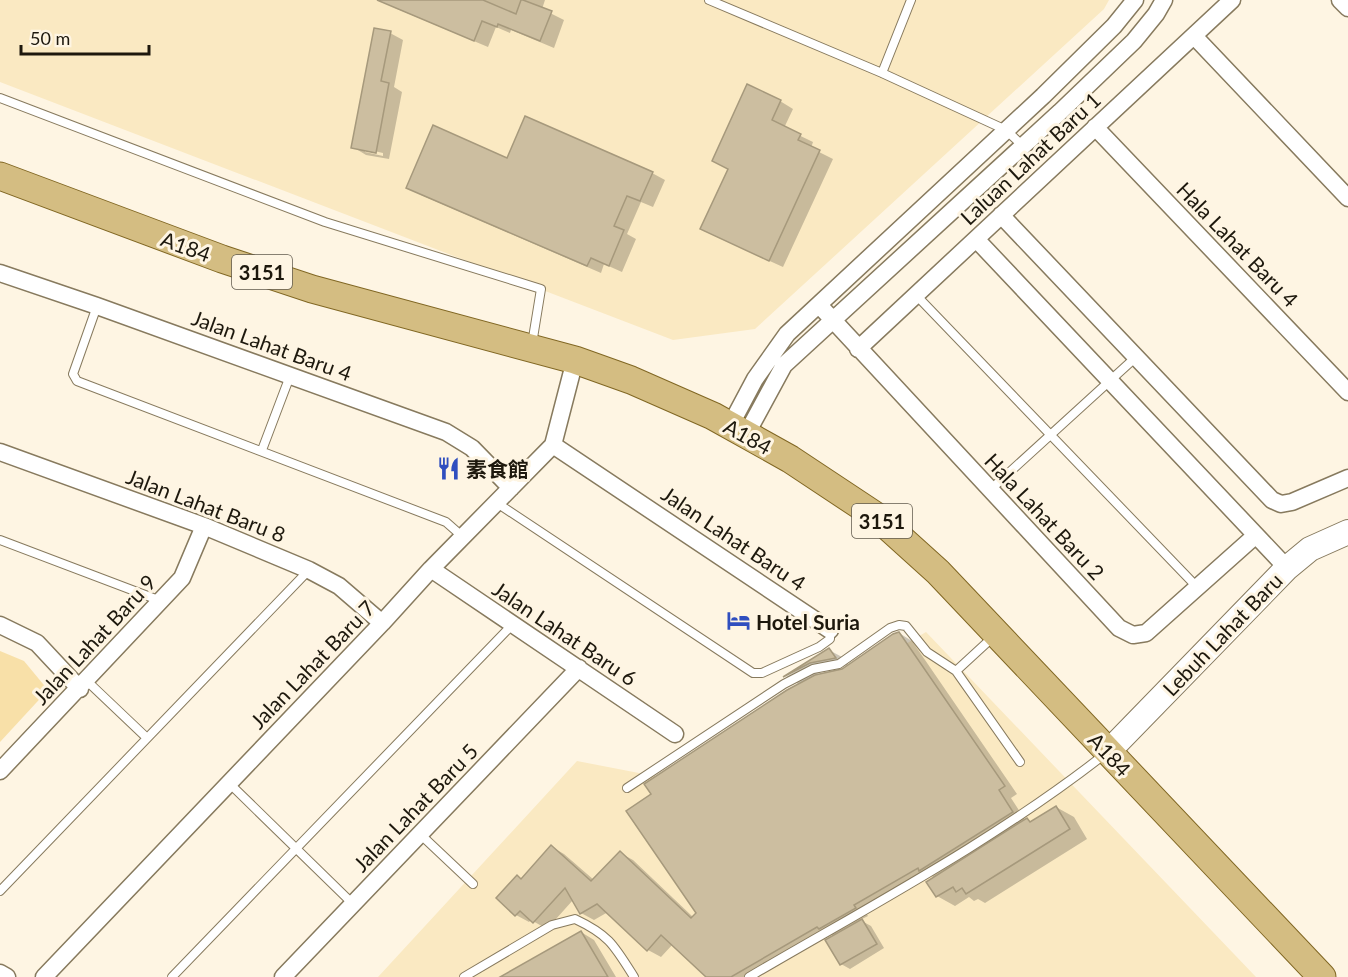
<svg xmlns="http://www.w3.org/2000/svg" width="1348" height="977" font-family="Lato,'Noto Sans SC',sans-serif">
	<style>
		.built { fill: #fae9c2 }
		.green { fill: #f8e0a8 }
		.shadow { fill: #0003; fill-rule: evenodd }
		.building { fill: #ccbea0; stroke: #a6997c; stroke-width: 1.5 }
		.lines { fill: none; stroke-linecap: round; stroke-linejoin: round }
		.lane-casing { stroke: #877a5e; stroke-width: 10 }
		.street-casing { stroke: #877a5e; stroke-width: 19 }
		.secondary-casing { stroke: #877a5e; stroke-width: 26 }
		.primary-casing { stroke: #816723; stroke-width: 29 }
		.lane { stroke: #fff; stroke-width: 8 }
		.street { stroke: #fff; stroke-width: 16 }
		.secondary { stroke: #fff; stroke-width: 24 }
		.primary { stroke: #d4bd82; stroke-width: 27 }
		.labels { text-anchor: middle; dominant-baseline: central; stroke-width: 6; stroke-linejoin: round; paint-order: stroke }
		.shield { fill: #fef5e3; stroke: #605a4d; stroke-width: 1.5 }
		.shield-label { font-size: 20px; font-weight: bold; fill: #1d180d }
		.street-label { font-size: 21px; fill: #1d180d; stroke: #fef5e3 }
		.poi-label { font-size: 21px; font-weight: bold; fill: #1d180d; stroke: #fef5e3; text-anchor: start }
	</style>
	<rect width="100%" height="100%" fill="#fef5e3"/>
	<!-- built -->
	<path class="built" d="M0,0h1109l-5,9 -349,320 -82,11 -673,-258z
		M926,632l330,345h-878l199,-216 98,19z"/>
	<!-- green -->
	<path class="green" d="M0,651l24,10 24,29 -48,52z"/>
	<!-- shadow -->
	<path class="shadow" d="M382,0h163l-3,9 22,11 -10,28 -43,-18 -1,3 -14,-6 -8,20 -93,-39z
		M390,33l13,7 -9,47 8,5 -13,67 -23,-4 -13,-8zM365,149l18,4v3l-18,-4z
		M780,101l13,8 -9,19 29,14 -2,6 22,11 -50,108 -68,-31z
		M508,160l144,13 13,7 -12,27 -12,-5 -14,32 9,5 -14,33 -18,-8 -3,9 -180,-78 -13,-8z
		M899,633l13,8 105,153 -6,4 15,23 6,1 24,-15 18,10 13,22 -102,64 -7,-4 -4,2 -5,-4 -14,9 -18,-10 -2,-18 -5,-3 -64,38 2,3 -8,4 11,6 13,22 -34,21 -9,-5 -6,-27 -5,-3 -74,43h-50l-33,-33 -12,13 -13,-7 -40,-38 -14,8 -13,-7 -8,-13 -26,29 -16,-9 -2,2 -13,-7 6,-35 30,-33 12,7 30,26 26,-27 13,7 60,57 5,-3 102,-229 -14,-8 43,-27 13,7 6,8 -24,5 -12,7 31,-6z
		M581,932l13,8 22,37h-113z"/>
	<!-- building -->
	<path class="building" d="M377,0h106l33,14 5,-14h2l29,11 -12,30 -42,-17 -1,3 -15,-6 -8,20z
		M374,28l17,3 -10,50 8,2 -13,70 -25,-5z
		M747,84l34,16 -9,20 29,14 -3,6 22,10 -51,111 -69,-32 28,-60 -16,-8z
		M525,116l128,56 -13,29 -13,-5 -13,30 10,4 -15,36 -18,-8 -4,8 -181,-78 27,-63 74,33z
		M899,632l106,154 -6,4 14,22 -94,59 -1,-3 -64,37 2,3 -37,21 -2,-2 -86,50h-25l-45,-42 -14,16 -50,-47 -17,10 -15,-26 -32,35 -13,-12 -5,5 -19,-18 21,-23 4,4 30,-34 40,36 29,-30 71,67 5,-5 -70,-102 25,-17 -7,-10 143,-94 28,-15 27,-6 51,-35z
		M829,648l7,10 -26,5 -27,14z
		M1056,806l14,23 -104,65 -4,-6 -6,4 -3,-5 -17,10 -10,-15 101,-64 3,4z
		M862,919l15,25 -37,21 -15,-25z
		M581,931l27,46h-108z"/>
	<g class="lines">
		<defs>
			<path id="lane" d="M709,0l173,73 124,57 17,16
				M882,73l29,-73
				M0,98l325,124 216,67 -9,55
				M916,295l281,292
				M97,306l-24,68 4,7 369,141 17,15
				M262,450l28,-74
				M990,490l146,-133
				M497,503l256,170h9l57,-26 11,-8v-9
				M0,540l161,61
				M956,671l37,-34
				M87,681l60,57
				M229,783l124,121
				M627,788l157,-104 29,-15 26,-5 51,-36 9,-3 7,1 21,26 29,19 64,91
				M420,834l53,50
				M0,891l309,-321
				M172,977l340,-352
				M464,977l88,-52 23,-6c34,16 39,26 59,58
				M749,977c121,-71 245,-136 356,-223"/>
			<path id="street" d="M1340,0l8,8
				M1194,36l154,162
				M1095,127l253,265
				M1001,215l271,285 9,4 11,-2 56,-24
				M976,239l311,329
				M0,273l97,33 349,126 26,16 39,40
				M819,305l300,323 14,7 13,-2 110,-98
				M858,349l374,-349
				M730,426l25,-47 32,-45 256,-238 71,-70 21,-26
				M746,435l38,-70 276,-253 74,-71 22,-27 8,-14
				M553,445l277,185
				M0,452l204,74 105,44 30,16 43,37
				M431,569l244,165
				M0,625l37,18 43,46
				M0,771l182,-193 22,-52
				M0,973l7,4
				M44,977l338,-354 49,-54 122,-124 22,-85
				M283,977l296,-309"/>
			<path id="secondary" d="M1108,752l179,-184 23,-19 38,-17"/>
			<path id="primary" d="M0,176l222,83 90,30 263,71 56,20 82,36 77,43 86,57 62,56 384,405"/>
		</defs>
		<!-- lane casing -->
		<use href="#lane" class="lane-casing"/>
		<!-- street casing -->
		<use href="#street" class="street-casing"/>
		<!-- secondary casing -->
		<use href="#secondary" class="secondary-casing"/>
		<!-- primary casing -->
		<use href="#primary" class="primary-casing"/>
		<!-- lane -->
		<use href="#lane" class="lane"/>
		<!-- street -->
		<use href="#street" class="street"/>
		<!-- secondary -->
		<use href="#secondary" class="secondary"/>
		<!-- primary -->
		<use href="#primary" class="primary"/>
	</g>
	<!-- icons -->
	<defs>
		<symbol id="restaurant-bare" viewBox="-9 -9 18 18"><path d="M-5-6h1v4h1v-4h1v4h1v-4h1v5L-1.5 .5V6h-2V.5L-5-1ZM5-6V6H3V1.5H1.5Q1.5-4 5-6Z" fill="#2f4ebf" stroke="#fef5e3" stroke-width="2.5" paint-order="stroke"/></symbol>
		<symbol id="hotel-bare" viewBox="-9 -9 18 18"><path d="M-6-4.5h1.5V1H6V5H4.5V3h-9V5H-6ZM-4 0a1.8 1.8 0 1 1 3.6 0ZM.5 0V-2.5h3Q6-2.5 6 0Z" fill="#2f4ebf" stroke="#fef5e3" stroke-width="2.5" paint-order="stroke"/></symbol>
	</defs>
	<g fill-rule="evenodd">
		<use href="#restaurant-bare" x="432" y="452" width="33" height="33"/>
		<use href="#hotel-bare" x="722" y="604" width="33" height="33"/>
	</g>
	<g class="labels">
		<!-- shield labels -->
		<g class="shield">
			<rect x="232" y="255" width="60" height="34" rx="4.5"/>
			<rect x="852" y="504" width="60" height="34" rx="4.5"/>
		</g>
		<g class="shield-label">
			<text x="262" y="272">3151</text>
			<text x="882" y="521">3151</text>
		</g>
		<!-- street labels -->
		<g class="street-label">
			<text transform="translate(1030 158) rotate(-43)">Laluan Lahat Baru 1</text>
			<text transform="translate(1238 244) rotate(46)">Hala Lahat Baru 4</text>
			<text transform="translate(186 246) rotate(20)">A184</text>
			<text transform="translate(272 345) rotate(20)">Jalan Lahat Baru 4</text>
			<text transform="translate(748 436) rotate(29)">A184</text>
			<text transform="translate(206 505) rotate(21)">Jalan Lahat Baru 8</text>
			<text transform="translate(1045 516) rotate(47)">Hala Lahat Baru 2</text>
			<text transform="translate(734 538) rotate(34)">Jalan Lahat Baru 4</text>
			<text transform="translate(565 633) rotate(34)">Jalan Lahat Baru 6</text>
			<text transform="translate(1222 634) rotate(-46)">Lebuh Lahat Baru</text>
			<text transform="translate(94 639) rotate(-47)">Jalan Lahat Baru 9</text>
			<text transform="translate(312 664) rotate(-46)">Jalan Lahat Baru 7</text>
			<text transform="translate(1110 754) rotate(47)">A184</text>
			<text transform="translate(415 807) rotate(-46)">Jalan Lahat Baru 5</text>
		</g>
		<!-- poi labels -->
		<g class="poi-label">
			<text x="466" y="468">素食館</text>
			<text x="756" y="621">Hotel Suria</text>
		</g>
	</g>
	<!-- scale -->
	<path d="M21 45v9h128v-9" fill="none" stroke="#1d180d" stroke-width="3"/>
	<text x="30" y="45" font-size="18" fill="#1d180d" stroke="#fef5e3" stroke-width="4.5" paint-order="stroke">50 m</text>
</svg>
